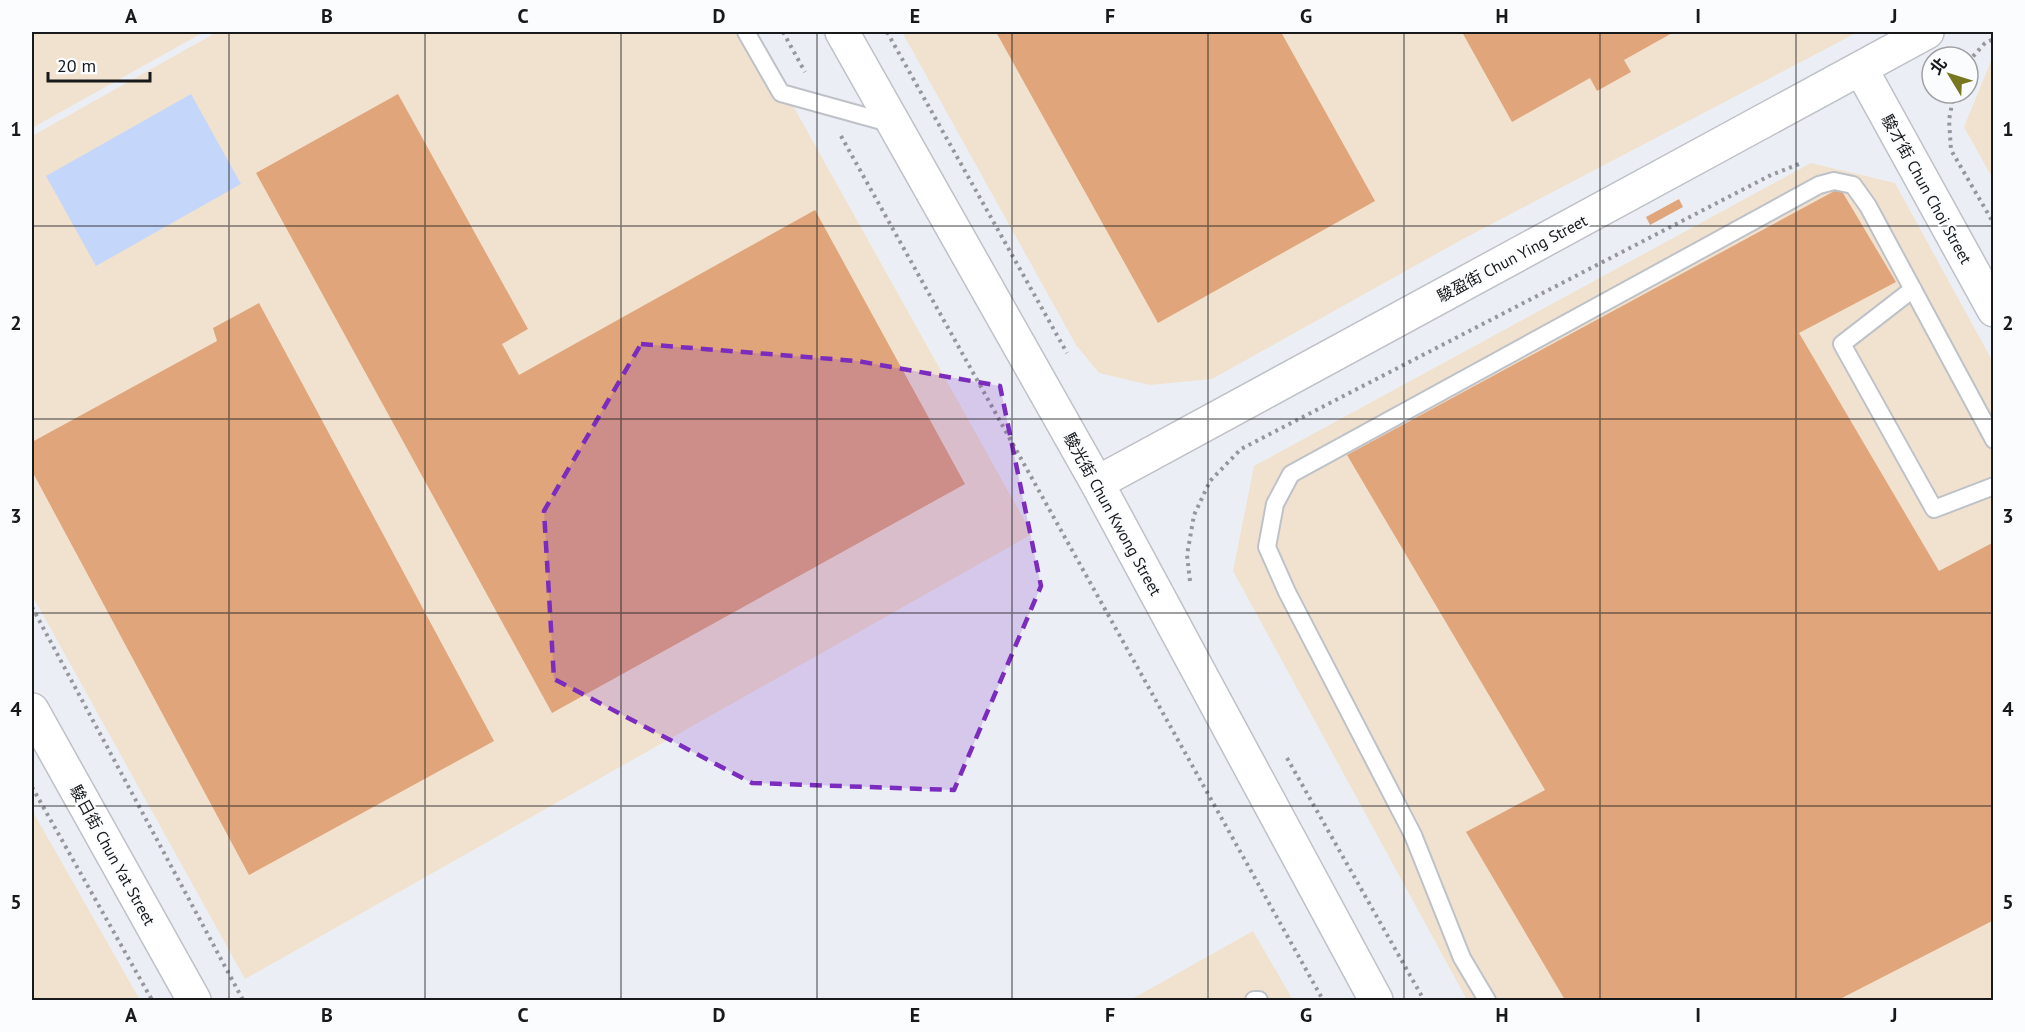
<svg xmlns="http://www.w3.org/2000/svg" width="2025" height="1032" font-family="'PT Sans','Noto Sans TC',sans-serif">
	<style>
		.industrial { fill: #f1e2cf }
		.green { fill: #c5d6fb }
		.building { fill: #e1a57b }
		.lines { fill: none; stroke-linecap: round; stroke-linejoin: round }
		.service-casing { stroke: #bec1c7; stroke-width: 20 }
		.minor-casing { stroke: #bec1c7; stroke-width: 36 }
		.tertiary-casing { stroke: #bec1c7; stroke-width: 36 }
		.path { stroke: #95979c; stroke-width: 4; stroke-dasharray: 3 4.5; stroke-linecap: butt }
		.service { stroke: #fff; stroke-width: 16 }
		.minor { stroke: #fff; stroke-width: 33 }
		.tertiary { stroke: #fff; stroke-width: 33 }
		.marked { fill: #7b2cbf; fill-opacity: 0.2; stroke: #7b2cbf; stroke-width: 4.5; stroke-dasharray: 12 8; stroke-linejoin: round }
		.grid { fill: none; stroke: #18191b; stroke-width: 1.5; stroke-opacity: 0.55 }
		.labels { text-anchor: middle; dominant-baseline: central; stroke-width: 4.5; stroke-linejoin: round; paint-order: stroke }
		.street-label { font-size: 16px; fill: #18191b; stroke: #fbfcfe }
		.neatline { fill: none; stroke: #18191b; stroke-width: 2 }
		.grid-label { font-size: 20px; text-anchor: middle; font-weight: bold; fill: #18191b }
	</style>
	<rect width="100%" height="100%" fill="#ebeff5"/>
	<!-- industrial -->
	<path class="industrial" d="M32,32h172l-172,96z
		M217,32h535l280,502 -787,445 -213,-384v-459z
		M902,32h956l-395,207 -251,140 -62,6 -51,-12 -23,-28z
		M1993,56v123l-29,-52z
		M1811,163l84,20 98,179v638h-526l-234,-429 21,-105z
		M32,810l108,190h-108z
		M1253,931l40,69h-163z"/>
	<!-- green -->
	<path class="green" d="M191,94l50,90 -145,82 -50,-90z"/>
	<!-- building -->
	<path class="building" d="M996,32h285l94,169 -217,122z
		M1462,32h212l-50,28 7,12 -34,19 -7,-13 -78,44z
		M398,94l130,235 -26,15 17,31 296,-165 150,274 -413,229 -296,-540z
		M1840,188l56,94 -97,51 140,238 55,-29v378l-156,80h-273l-99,-168 79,-42 -198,-335z
		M1679,199l4,8 -33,18 -4,-8z
		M259,303l235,438 -245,134 -217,-404v-29l185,-101 -4,-13z"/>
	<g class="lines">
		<defs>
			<path id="service" d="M746,32l35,61 112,31
				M1913,289l-71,55 92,165 60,-23
				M1254,1000h5
				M1487,1000l-25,-42 -49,-123 -126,-243 -20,-45 8,-43 16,-30 528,-289 15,-4 19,4 15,21 126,234"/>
			<path id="minor" d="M842,32l255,451 279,517
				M1861,69l133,241
				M1097,483l830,-451"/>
			<path id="tertiary" d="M32,710l162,290"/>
		</defs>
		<!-- service casing -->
		<use href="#service" class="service-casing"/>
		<!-- minor casing -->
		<use href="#minor" class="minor-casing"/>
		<!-- tertiary casing -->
		<use href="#tertiary" class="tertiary-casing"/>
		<!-- path -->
		<path class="path" d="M783,32l22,40
			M887,32l180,321
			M1968,62l17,-19 9,-4
			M1954,93l-5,27 2,30 43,74
			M841,136l482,864
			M1190,581l-3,-26 7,-40 16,-34 31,-32 530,-274 28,-11
			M32,607l211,393
			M1287,758l137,242
			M32,787l120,213"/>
		<!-- service -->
		<use href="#service" class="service"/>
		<!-- minor -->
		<use href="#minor" class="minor"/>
		<!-- tertiary -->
		<use href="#tertiary" class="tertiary"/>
	</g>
	<!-- marked area -->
	<path class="marked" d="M641,344l216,17 143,25 41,200 -87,204 -202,-7 -198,-104 -10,-168z"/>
	<!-- grid -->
	<path class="grid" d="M229,32v968M425,32v968M621,32v968M817,32v968M1012,32v968M1208,32v968M1404,32v968M1600,32v968M1796,32v968M32,226h1962M32,419h1962M32,613h1962M32,806h1962"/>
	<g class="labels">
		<!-- street labels -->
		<g class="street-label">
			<text transform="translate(1927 189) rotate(61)">駿才街 Chun Choi Street</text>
			<text transform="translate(1512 258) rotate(-28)">駿盈街 Chun Ying Street</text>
			<text transform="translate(1113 514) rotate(61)">駿光街 Chun Kwong Street</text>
			<text transform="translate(113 855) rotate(61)">駿日街 Chun Yat Street</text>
		</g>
	</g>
	<!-- border -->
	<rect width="2025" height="1032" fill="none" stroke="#fbfcfe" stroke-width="66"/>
	<!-- north arrow -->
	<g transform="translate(1950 75) rotate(308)"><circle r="28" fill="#fbfcfe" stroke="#a0a1a3" stroke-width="1.5"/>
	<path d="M0-4.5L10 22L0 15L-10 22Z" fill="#76771e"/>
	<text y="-9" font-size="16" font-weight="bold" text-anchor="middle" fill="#18191b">北</text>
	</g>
	<!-- scale -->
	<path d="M48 72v9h102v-9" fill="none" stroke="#18191b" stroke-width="3"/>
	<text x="57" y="72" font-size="18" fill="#18191b" stroke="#fbfcfe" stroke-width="4.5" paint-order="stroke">20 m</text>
	<rect x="33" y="33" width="1959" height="966" class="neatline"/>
	<g class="grid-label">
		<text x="131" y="23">A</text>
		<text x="327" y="23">B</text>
		<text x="523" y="23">C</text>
		<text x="719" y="23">D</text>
		<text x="915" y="23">E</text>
		<text x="1110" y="23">F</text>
		<text x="1306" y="23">G</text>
		<text x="1502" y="23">H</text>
		<text x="1698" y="23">I</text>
		<text x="1894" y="23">J</text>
		<text x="16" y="136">1</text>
		<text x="2008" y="136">1</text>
		<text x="16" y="330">2</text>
		<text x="2008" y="330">2</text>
		<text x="16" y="523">3</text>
		<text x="2008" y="523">3</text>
		<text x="16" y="716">4</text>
		<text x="2008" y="716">4</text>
		<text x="16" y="909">5</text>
		<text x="2008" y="909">5</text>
		<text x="131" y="1022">A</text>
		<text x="327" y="1022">B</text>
		<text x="523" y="1022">C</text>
		<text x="719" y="1022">D</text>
		<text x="915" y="1022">E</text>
		<text x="1110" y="1022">F</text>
		<text x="1306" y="1022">G</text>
		<text x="1502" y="1022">H</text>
		<text x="1698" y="1022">I</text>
		<text x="1894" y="1022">J</text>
	</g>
</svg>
